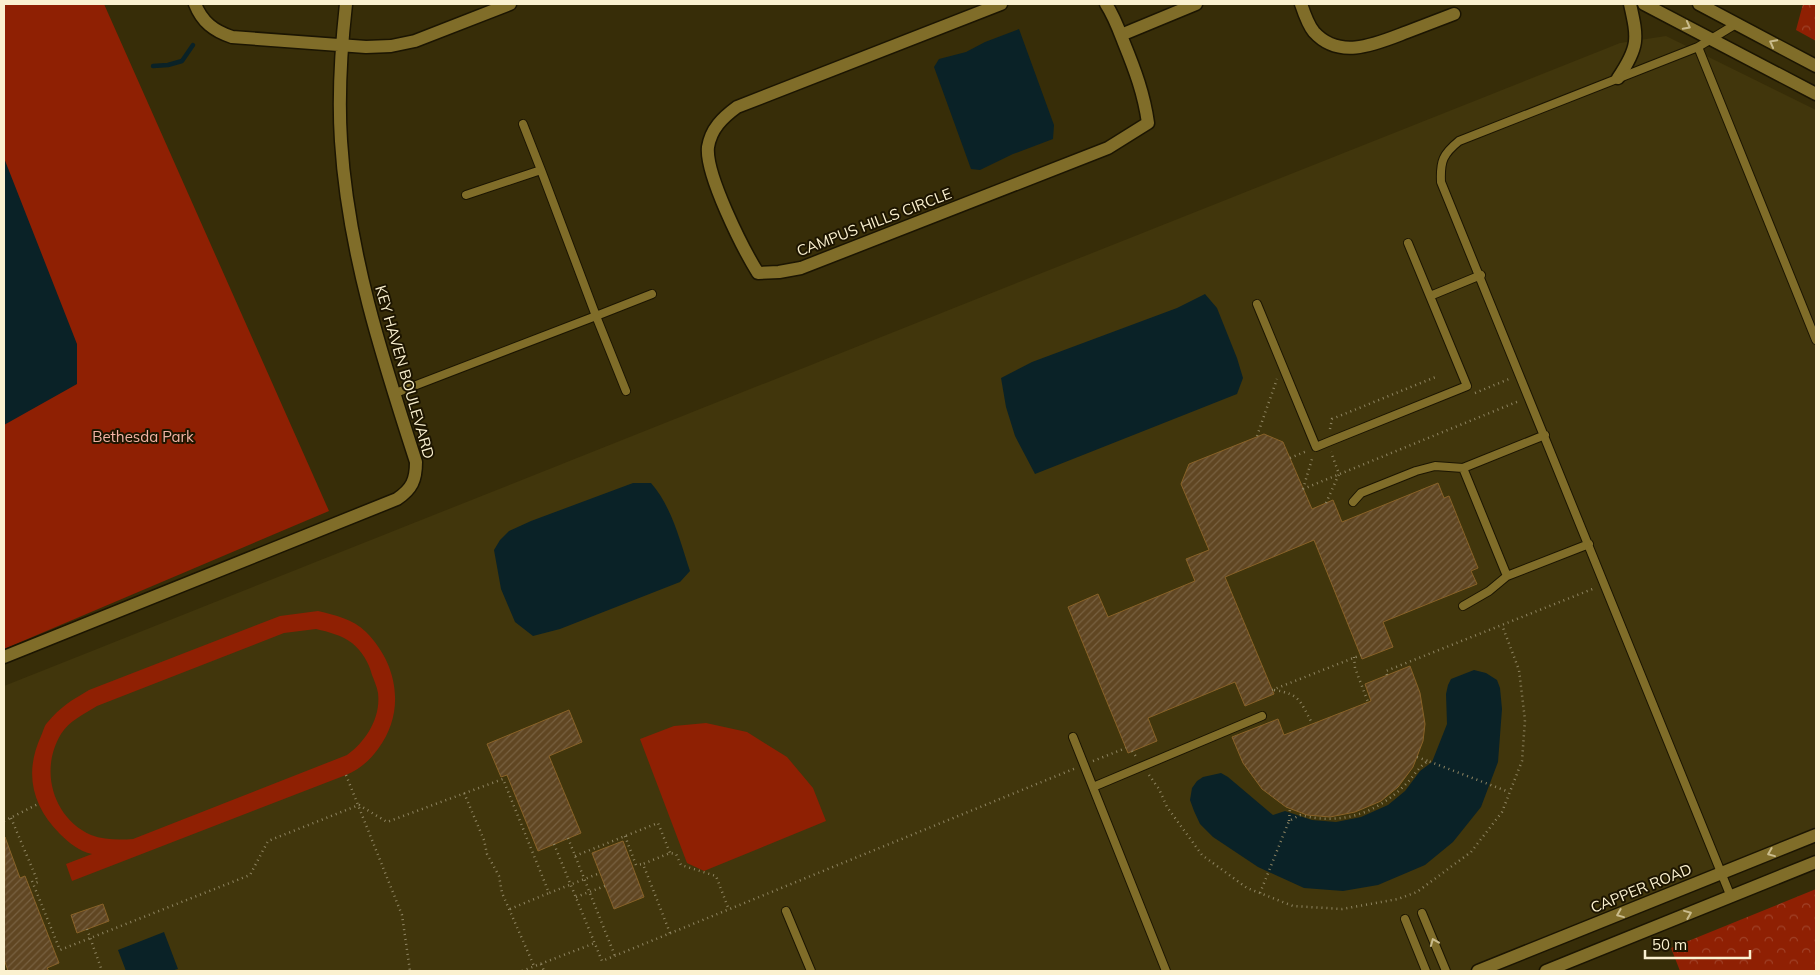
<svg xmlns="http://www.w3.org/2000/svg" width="1820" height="975" font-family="Mulish,sans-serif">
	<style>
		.built { fill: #41360c }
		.forest { fill: url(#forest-crowns) }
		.park { fill: #8f2003; fill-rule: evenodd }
		.water { fill: #0a2227 }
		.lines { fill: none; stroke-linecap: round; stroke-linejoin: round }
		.stream { stroke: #0a2227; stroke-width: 4.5 }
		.building { fill: url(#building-hatch); stroke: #896228 }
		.lane-casing { stroke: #1b1502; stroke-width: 10 }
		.street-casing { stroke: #1b1502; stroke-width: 15 }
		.secondary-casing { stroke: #1b1502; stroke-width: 15 }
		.path { stroke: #8f8562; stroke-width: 2.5; stroke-dasharray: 1 4; stroke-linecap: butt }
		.lane { stroke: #806d29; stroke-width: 8 }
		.street { stroke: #806d29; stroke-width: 12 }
		.secondary { stroke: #806d29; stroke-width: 12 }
		.oneway { stroke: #cabc8d }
		.labels { text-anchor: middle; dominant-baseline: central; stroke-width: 4; stroke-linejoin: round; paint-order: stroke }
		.street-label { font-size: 15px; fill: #fbf1d0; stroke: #1d1500 }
		.park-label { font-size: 15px; fill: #f1b4a5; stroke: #1d1500 }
	</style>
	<defs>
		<pattern id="forest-crowns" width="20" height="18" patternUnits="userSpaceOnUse" patternTransform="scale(1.25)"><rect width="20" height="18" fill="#8f2003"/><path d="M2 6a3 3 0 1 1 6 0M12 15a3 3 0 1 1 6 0" fill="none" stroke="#a04127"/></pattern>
		<pattern id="building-hatch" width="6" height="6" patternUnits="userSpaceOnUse" patternTransform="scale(1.25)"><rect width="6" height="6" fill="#604622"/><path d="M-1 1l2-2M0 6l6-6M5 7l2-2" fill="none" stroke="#786141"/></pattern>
	</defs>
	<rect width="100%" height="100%" fill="#372d08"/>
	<!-- built -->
	<path class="built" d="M1666,36l150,74v723l-340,138h-1472v-285l1616,-643z"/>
	<!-- forest -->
	<path class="forest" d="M1803,4h13v37l-20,-11z
		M1816,889v82h-136l-9,-23z"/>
	<!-- park -->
	<path class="park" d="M4,4h100l225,507 -325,138z
		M318,611c17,4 35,8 48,21 32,32 40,80 12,117 -9,12 -18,20 -32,26l-274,106 -6,-17 26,-10c-13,-3 -23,-11 -32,-20 -28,-28 -36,-61 -19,-98 2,-4 3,-10 6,-13 13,-16 25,-23 42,-33l191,-74zM316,629c13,3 25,6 36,14 10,8 17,20 20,32 2,5 5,12 6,18 3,25 -12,48 -31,62l-214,84c-14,1 -29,1 -42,-4 -38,-17 -52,-65 -30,-101 8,-13 23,-20 36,-28l187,-73z
		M706,723l41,9 40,25 26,31 13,33 -122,50 -17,-8 -47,-124 34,-13z"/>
	<!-- water -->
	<path class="water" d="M1019,29l35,96 -1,14 -40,15 -33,16 -9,-1 -37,-102 5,-8 27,-7 19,-10z
		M4,158l73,186v40l-73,41z
		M1205,294l12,14 20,50 6,20 -6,16 -202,80 -20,-38 -9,-29 -5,-29 31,-16 145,-54z
		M633,483h18c21,24 29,58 39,88l-10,11 -120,47 -27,7 -18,-14 -14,-33 -7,-39 6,-10 9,-9 22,-10z
		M1474,670l12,3 11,7 3,8 2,21 -4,53 -17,45 -28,35 -28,23 -47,20 -35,6 -39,-3 -46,-21 -45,-30 -13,-13 -6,-13 -4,-11 2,-12 5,-7 6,-4 18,-4 7,4 45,38 12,-4 27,9 24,2 25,-5 27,-12 17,-14 15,-20 12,-9 15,-38 -1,-30 2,-9 3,-6z
		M164,932l14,37 -7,2h-45l-8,-21z"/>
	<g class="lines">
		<!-- stream -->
		<path class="stream" d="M153,66l15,-1 14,-4 11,-16"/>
	</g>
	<!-- building -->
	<path class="building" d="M1264,434l19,8 29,67 21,-9 9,22 96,-39 6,15 5,-2 29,72 -7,3 6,13 -94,38 10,25 -31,12 -48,-119 -89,37 49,117 -29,12 -10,-24 -87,36 9,23 -29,12 -60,-146 30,-13 10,23 87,-36 -9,-22 23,-9 -28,-66 8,-20z
		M1410,666l10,27 5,31 -2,17 -10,26 -15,20 -17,14 -26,11 -25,5 -23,-2 -21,-8 -24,-18 -19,-26 -11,-26 46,-18 6,16 87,-34 -6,-17z
		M569,710l13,32 -33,14 32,77 -43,18 -31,-76 -6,2 -14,-33z
		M5,837l15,41 5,-2 34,87 -12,5 2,3h-41l-4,-12z
		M623,841l21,56 -30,12 -22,-56z
		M103,904l6,17 -32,12 -6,-18z"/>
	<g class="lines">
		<defs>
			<path id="lane" d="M1698,47l118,293
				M523,124l18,46
				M1430,296l51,-21
				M1257,304l59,143 12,-5 139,-56 -59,-143
				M626,391l-30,-75 56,-22
				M393,394l203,-78 -55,-146 -75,25
				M1545,435l-82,33 44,108 82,-32
				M1353,502l8,-9 55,-22 19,-5 28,2
				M1463,606l26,-15 18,-15
				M1073,737l93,234
				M1093,787l169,-71
				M1731,897l-290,-715c-1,-21 2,-28 18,-41l239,-94 38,-23
				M786,911l25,60
				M1422,913l24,58
				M1405,919l21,52"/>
			<path id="street" d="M195,4c7,18 19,27 37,33l134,10 25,-1 24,-5 95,-37
				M1001,4l-264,103c-15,11 -26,22 -29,40 -3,27 35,102 50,126l21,-1 22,-4 307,-120 40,-25c-4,-29 -13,-53 -24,-80 -5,-13 -10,-27 -18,-39
				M1301,4c3,9 7,21 13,28 26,29 64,11 93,0 16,-6 31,-12 47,-18
				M1121,35l75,-31
				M4,657l393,-158c15,-10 19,-19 19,-37 -34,-105 -68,-210 -75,-321 -3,-45 0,-92 5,-137"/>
			<path id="secondary" d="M1644,4l172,90
				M1699,4l117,62
				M1618,78c21,-31 20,-39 12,-74
				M1478,971l338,-136
				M1546,971l270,-109"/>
		</defs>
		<!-- lane casing -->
		<use href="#lane" class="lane-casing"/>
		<!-- street casing -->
		<use href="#street" class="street-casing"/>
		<!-- secondary casing -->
		<use href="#secondary" class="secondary-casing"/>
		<!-- path -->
		<path class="path" d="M1475,393l34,-14
			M1330,429l2,-10 106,-43
			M1257,436l20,-57
			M1290,458l17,-7
			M1303,489l9,-30 3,-1
			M1303,489l216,-88
			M1326,503l13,-29 -8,-22
			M1354,657l1,11 13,34
			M1387,675l-1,-4 209,-83
			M1272,690l89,-35
			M1274,690c27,4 26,12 38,33
			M1132,751l5,7
			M1417,757l11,4
			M1093,761l33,-13
			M346,775l56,140 8,56
			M1149,775l10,14 8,18 35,48 45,33 46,18 49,3 56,-10 19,-7 54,-40 31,-40 20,-51 3,-41 -6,-50 -17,-45
			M464,793l20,47 3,14 12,22 3,17 32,73
			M11,818l27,64 -5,2
			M4,821l34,-17
			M1289,821l1,-13
			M625,836l11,29 7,-1
			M568,838l47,118
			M554,844l48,117 474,-193
			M575,856l83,-33 12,30
			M32,881l28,69 190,-75 18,-34 91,-36 28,17 116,-43 46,114 51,-20
			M1260,893l29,-72 11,-6c40,10 74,0 104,-29 9,-8 13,-18 24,-25l81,31
			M576,897l29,-11
			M510,909l39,-16
			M87,929l15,42
			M670,933l-27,-69 27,-11 6,1 5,11 35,11 13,34
			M541,964l3,7
			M522,971l73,-28"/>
		<!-- lane -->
		<use href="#lane" class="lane"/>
		<!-- street -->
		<use href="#street" class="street"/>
		<!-- secondary -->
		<use href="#secondary" class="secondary"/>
	</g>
	<!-- one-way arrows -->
	<defs><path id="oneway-chevron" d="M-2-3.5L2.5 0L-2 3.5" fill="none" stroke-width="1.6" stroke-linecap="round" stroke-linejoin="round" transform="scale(1.25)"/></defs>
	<g class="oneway">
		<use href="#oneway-chevron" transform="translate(1687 26) rotate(28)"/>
		<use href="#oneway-chevron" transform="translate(1773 43) rotate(-152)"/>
		<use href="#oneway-chevron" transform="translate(1771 853) rotate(158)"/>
		<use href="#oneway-chevron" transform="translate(1620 914) rotate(158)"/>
		<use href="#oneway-chevron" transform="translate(1688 914) rotate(-22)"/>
		<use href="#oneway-chevron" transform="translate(1434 942) rotate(-112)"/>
	</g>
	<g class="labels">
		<!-- street labels -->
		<g class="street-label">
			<text transform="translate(874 222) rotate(-21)">CAMPUS HILLS CIRCLE</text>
			<text transform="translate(405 372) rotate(74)">KEY HAVEN BOULEVARD</text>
			<text transform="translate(1641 888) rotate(-22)">CAPPER ROAD</text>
		</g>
		<!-- park labels -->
		<g class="park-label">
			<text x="143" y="436">Bethesda Park</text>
		</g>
	</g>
	<!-- border -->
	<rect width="1820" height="975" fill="none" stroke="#fbf1d0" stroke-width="10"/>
	<!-- scale -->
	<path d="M1645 950v8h105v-8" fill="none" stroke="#fbf1d0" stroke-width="2.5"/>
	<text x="1652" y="950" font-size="15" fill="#fbf1d0" stroke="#1d1500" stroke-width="4" paint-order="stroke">50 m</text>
</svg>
